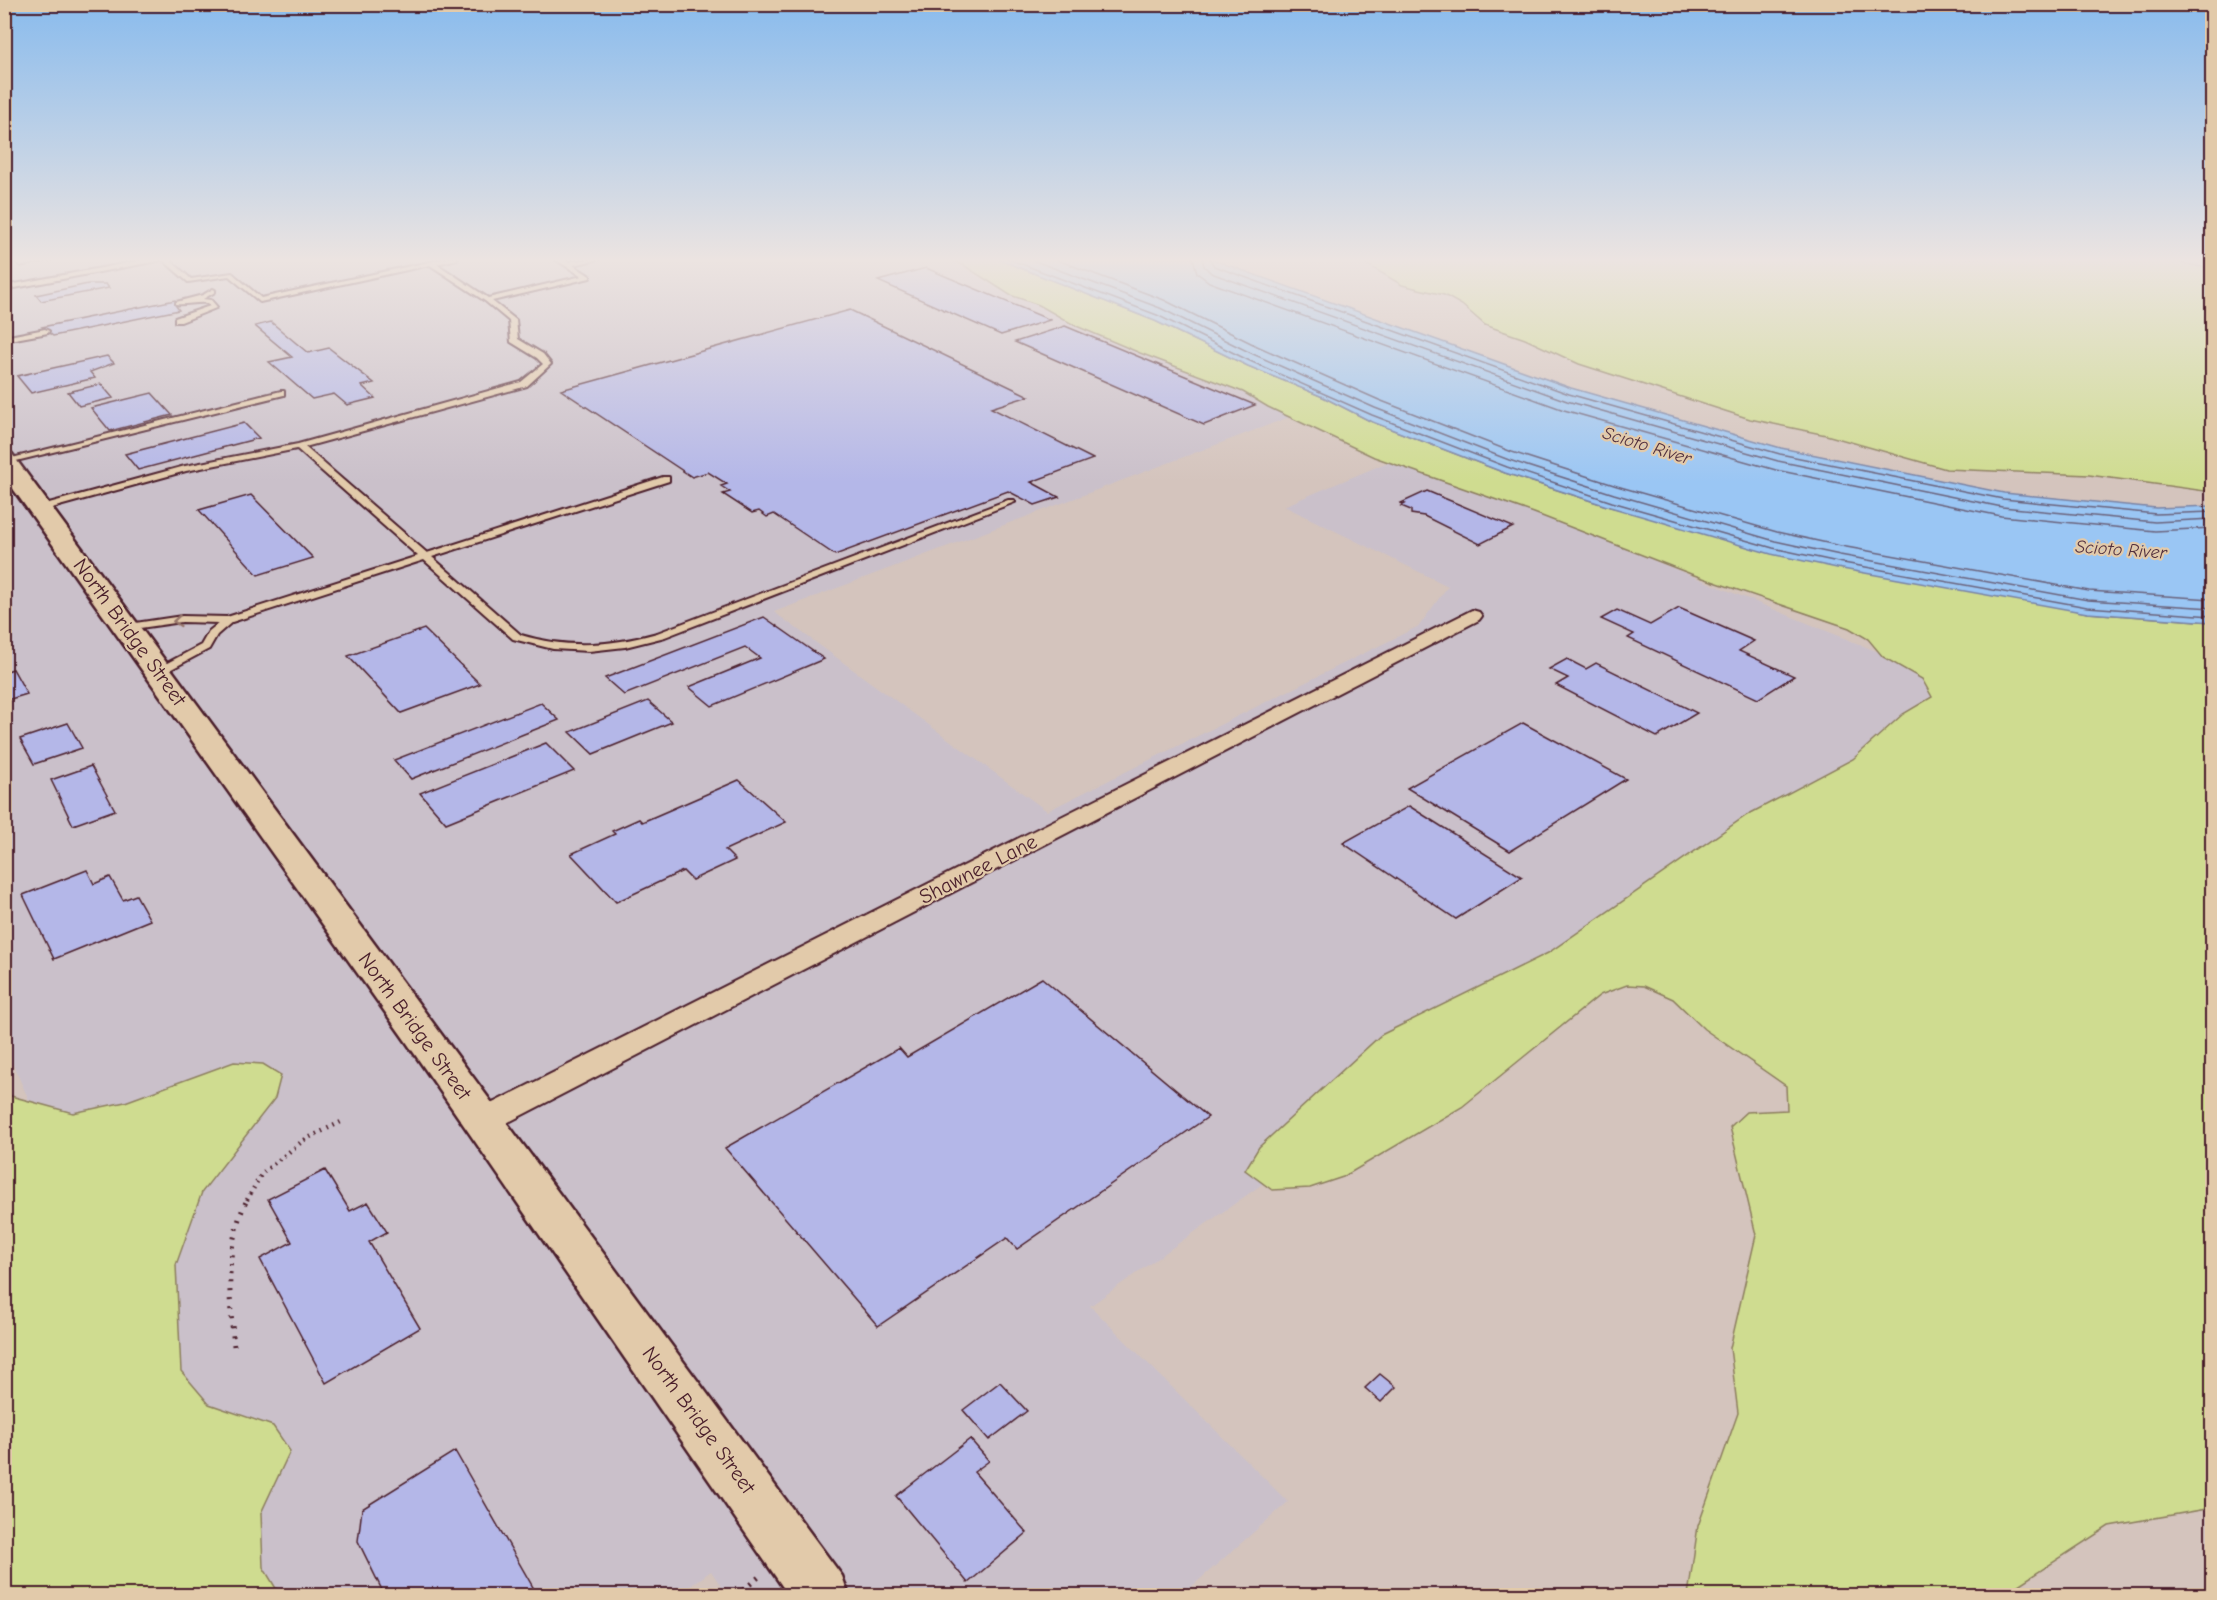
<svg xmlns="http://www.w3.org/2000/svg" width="2217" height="1600" font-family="'Comic Neue',sans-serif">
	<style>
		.built { fill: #cac0ca }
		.green { fill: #cfdc90; stroke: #8c7e5e; stroke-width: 1.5 }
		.water { fill: #9ac6f4; stroke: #7a83a4; stroke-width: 1.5 }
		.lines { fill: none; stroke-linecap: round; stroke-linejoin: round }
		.shore { stroke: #6a627b; stroke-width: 1.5 }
		.building { fill: #b4b7e8; stroke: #4a1f2b; stroke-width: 1.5 }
		.lane-casing { stroke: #4a1f2b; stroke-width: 4 }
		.street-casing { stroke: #4a1f2b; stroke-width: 4 }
		.secondary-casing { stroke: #4a1f2b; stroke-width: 5 }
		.path-far1 { stroke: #4a1f2b; stroke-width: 4.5; stroke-dasharray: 1.5 5; stroke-linecap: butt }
		.path { stroke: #4a1f2b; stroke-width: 5; stroke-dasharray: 2 7; stroke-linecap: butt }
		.lane { fill: #e2caaa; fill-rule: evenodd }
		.street { fill: #e2caaa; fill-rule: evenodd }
		.secondary { fill: #e2caaa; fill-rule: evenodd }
		.oneway { stroke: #96746a }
		.labels { text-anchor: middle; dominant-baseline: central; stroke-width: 4.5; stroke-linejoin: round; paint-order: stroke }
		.far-water-label { font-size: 18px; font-style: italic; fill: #52303f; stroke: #e2caaa }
		.street-label { font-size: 21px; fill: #4a1f2b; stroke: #e2caaa }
	</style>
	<rect width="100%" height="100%" fill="#d4c4bd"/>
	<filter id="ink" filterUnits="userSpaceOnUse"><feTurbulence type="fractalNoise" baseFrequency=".0167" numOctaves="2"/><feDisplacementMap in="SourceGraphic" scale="12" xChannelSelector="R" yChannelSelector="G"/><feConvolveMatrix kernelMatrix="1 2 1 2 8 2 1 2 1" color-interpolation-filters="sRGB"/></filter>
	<g filter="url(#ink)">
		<!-- built -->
		<path class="built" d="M4,258h943l51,31 297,126 -521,197 273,199 372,-185 29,-40 -164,-80 116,-49 564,230 -874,619 198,196 -106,93h-455l-16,-24 -33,24h-425l-248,-548z"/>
		<!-- green -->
		<path class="green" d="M946,258h49l160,63 93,45 75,31 47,24 135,52 105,34 477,106 125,9v886l-103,18 -106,69h-315l10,-69 40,-113 -8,-65 26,-113 -26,-108 16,-15 41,-2 -1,-24 -82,-57 -31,-30 -29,-13 -17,-1 -27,10 -138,112 -119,70 -33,11 -38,2 -27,-20 14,-23 122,-112 167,-82 199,-138 106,-56 50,-45 29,-17 -10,-18 -39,-22 -15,-18 -19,-11 -158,-54 -157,-61 -160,-56 -106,-50 -25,-15 -103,-39 -66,-28 -35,-20 -29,-10 -45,-29z
			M1356,258h800l56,11v223l-123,-17 -143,-6 -120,-34 -76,-16 -171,-55 -54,-25 -40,-14 -23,-20 -18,-10 -42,-10z
			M234,1062l29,2 18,11 -6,23 -73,94 -26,73 5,106 28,33 64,22 17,25 -29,62 2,54 17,28h-275v-508l6,9 62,17 52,-11z"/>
		<!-- water -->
		<path class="water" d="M995,258h213l363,130 210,60 223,45 152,15 56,-2v116l-125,-9 -250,-45 -66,-14 -161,-47 -105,-34 -135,-52 -47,-24 -75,-31 -93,-45z"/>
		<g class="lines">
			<!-- shore -->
			<path class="shore" d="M1006,258l151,57 93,46 122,54 135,52 105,35 161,46 65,14 249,45 125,9
				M1027,258l133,50 93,46 122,54 134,52 105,34 161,47 65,14 248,45 124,8
				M1052,258l112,42 93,46 122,54 133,52 105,34 160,46 64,14 248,45 123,8
				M1193,258l4,15 12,9 355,128 212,60 225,46 154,15 57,-3
				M1202,258l2,8 7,7 356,128 211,60 224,46 153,15 57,-3
				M1209,258l5,8 355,128 211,60 223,45 153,15 56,-2"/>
		</g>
		<!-- building -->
		<path class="building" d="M9,258h58l-46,9z
			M926,268l124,52 -49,15 -123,-54z
			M88,284h18l3,4 -68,13 -5,-6z
			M175,300l6,5 -5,1 3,4 -126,26 -11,-9z
			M850,310l179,86 -38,12 102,51 -62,23 28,15 -24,8 -27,-14 -173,64 -61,-41 -7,3 -8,-6 -7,2 -29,-19 7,-2 -9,-6 6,-2 -19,-12 -16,5 -131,-87z
			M271,322l37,31 21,-5 45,35 -12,3 13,12 -28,7 -13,-11 -22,5 -43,-37 23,-5 -37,-31z
			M1065,326l190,79 -51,20 -189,-83z
			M107,356l7,7 -24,9 5,6 -64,15 -14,-17z
			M101,384l12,14 -34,8 -11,-14z
			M152,393l20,22 -62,16 -19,-23z
			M244,423l15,15 -121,32 -13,-16z
			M1427,491l86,36 -33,17 -56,-28 -13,-2v-4l-10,-4 4,-2 -4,-1z
			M251,495l62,63 -55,17 -59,-65z
			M1679,608l75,33 -15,10 55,25 -36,23 -130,-61 6,-4 -33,-15 16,-9 33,15z
			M764,617l60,42 -112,47 -23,-19 71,-29 -15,-11 -121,48 -19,-17z
			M424,629l56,55 -79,29 -53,-57z
			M1567,659l19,10 10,-6 101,50 -40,24 -101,-52 12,-7 -19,-9z
			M4,666l3,5 6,-2 14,25 -23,7z
			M648,701l24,21 -79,32 -23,-22z
			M541,703l18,17 -148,59 -17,-19z
			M68,723l14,25 -48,16 -14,-25z
			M1523,723l103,56 -116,72 -103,-63z
			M546,743l28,28 -128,52 -26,-30z
			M91,766l24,44 -42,15 -22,-45z
			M739,780l47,42 -61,28 10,10 -43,20 -9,-9 -67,31 -45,-48 44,-20 -3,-3 27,-12 3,3z
			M1409,806l113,71 -66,42 -113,-76z
			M87,870l7,14 16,-7 13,23 13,-5 14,25 -96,39 -31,-64z
			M1042,978l166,139 -191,132 -10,-11 -129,88 -153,-178 174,-100 8,9z
			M325,1170l25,41 18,-9 19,30 -18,10 51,86 -94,55 -66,-124 32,-17 -24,-43z
			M1380,1374l16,13 -15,15 -16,-14z
			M1000,1382l27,29 -38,29 -26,-30z
			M970,1439l19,22 -15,11 53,61 -59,50 -72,-87z
			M455,1451l83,145h-153l-27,-55 4,-32z"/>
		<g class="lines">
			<defs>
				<path id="lane" d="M155,258h13l23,21 41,-6 29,25 187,-40h10l-1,1 -20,5 51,34 94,-22 -29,-18h7l8,4 33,-4 -1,1 -27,6 17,11v2l-98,23 24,19 2,19 25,15 8,10 -24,22 -222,61 122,106 236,-76h6v4l-237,76 89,78c46,14 90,11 136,-2l351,-133h6l1,2 -350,135 -40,10 -36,4 -36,-2 -40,-10 -89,-79 -192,62 -15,13 -8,14 -47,25h-8l-1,-2 1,-2 47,-25 8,-14 10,-8 -37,-1 -56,8 -5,-3 1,-2 60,-9 45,1 191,-61 -121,-107 -111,22 -145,40 -3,-1v-4l147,-40 113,-22 223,-62 22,-18 -6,-6 -26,-16 -2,-21 -24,-20 -55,-36 -170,37 -31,-26 -41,6 -25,-22 -159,30v-4z
					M213,289l2,1v2l-12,7 8,1 6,7 -1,1 -35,14h-6v-4l35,-12 -3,-3c-11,-1 -21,2 -31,1v-2l27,-7z
					M45,329l4,2 -1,2 -44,8v-4z
					M281,391h3v4l-280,69v-4z"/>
				<path id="street" d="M1472,610l7,2 3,4 -3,4 -984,509 -11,4 -11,-4 -4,-8 4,-8z"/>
				<path id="secondary" d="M4,452l8,2 830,1122 7,20h-60l-384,-556 -401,-564z"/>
			</defs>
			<!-- lane casing -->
			<use href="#lane" class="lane-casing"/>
			<!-- street casing -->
			<use href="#street" class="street-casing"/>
			<!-- secondary casing -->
			<use href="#secondary" class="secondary-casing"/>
			<!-- path-far1 -->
			<path class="path-far1" d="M247,1200l15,-27 42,-33 41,-20"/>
			<!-- path -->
			<path class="path" d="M234,1346c-5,-49 -10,-103 14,-148
				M736,1596l24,-20"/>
			<!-- lane -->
			<use href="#lane" class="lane"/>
			<!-- street -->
			<use href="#street" class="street"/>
			<!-- secondary -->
			<use href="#secondary" class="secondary"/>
		</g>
		<!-- one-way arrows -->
		<defs><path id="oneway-chevron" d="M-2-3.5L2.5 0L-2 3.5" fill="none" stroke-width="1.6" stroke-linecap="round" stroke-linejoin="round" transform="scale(1.5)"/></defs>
		<use class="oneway" href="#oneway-chevron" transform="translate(177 621) rotate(175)"/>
	</g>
	<!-- sky -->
	<linearGradient id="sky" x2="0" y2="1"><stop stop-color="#89bbed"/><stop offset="0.54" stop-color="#ece4e1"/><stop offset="1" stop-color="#ece4e1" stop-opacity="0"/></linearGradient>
	<rect width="2217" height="482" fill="url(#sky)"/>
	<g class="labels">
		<!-- far-water labels -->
		<g class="far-water-label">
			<text transform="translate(1647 446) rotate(17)">Scioto River</text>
			<text transform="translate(2121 550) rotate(4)">Scioto River</text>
		</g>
		<!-- street labels -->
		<g class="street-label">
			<text transform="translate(130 632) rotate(54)">North Bridge Street</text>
			<text transform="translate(978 869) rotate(-27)">Shawnee Lane</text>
			<text transform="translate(415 1026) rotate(54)">North Bridge Street</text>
			<text transform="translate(699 1420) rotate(54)">North Bridge Street</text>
		</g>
	</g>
	<!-- margin -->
	<rect width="2217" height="1600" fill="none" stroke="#e2caaa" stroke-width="24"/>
	<rect x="12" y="12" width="2193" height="1576" fill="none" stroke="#4a1f2b" stroke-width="2" filter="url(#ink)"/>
</svg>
